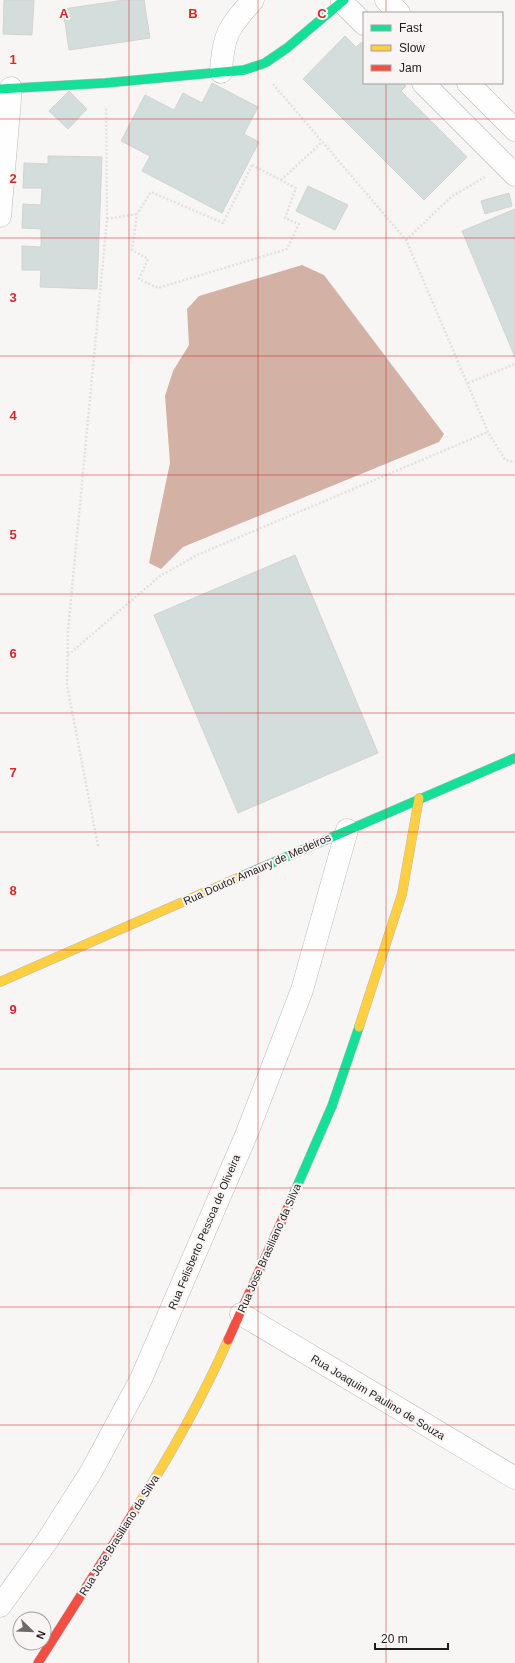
<svg xmlns="http://www.w3.org/2000/svg" width="515" height="1663" font-family="Arial,sans-serif">
	<style>
		.water { fill: #d3b2a5 }
		.building { fill: #d3dddc; stroke: #d3d3d2 }
		.lines { fill: none; stroke-linecap: round; stroke-linejoin: round }
		.street-casing { stroke: #bbbab9; stroke-width: 23 }
		.fast-casing { stroke: #bbbab9; stroke-width: 10 }
		.slow-casing { stroke: #bbbab9; stroke-width: 10 }
		.jam-casing { stroke: #bbbab9; stroke-width: 10 }
		.path { stroke: #e1e1e1; stroke-width: 2.5; stroke-dasharray: 2 2; stroke-linecap: butt }
		.street { stroke: #fefefe; stroke-width: 22 }
		.fast { stroke: #16e098; stroke-width: 9 }
		.slow { stroke: #ffcf43; stroke-width: 9 }
		.jam { stroke: #f24e42; stroke-width: 9 }
		.grid { fill: none; stroke: #d62828; stroke-width: 1; stroke-opacity: 0.55 }
		.labels { text-anchor: middle; dominant-baseline: central; stroke-width: 4; stroke-linejoin: round; paint-order: stroke }
		.street-label { font-size: 11px; fill: #1f1d1d; stroke: #f9f5f4 }
		.grid-label { font-size: 13px; text-anchor: middle; font-weight: bold; fill: #d62828; stroke: #f9f5f4; stroke-width: 4; stroke-linejoin: round; paint-order: stroke }
	</style>
	<rect width="100%" height="100%" fill="#f8f6f5"/>
	<!-- water -->
	<path class="water" d="M302,265l22,10 120,159 -5,8 -256,105 -22,22 -12,-6 21,-100 -5,-67 8,-25 16,-26 -2,-36 12,-13z"/>
	<!-- building -->
	<path class="building" d="M4,0h30l-2,35 -29,-1z
		M124,0h20l6,38 -81,12 -6,-41z
		M345,36l11,11 6,-5 2,2v39h39l3,3 -5,5 66,66 -43,43 -121,-121z
		M212,83l46,24 -14,27 15,8 -37,71 -80,-42 8,-15 -29,-15 24,-46 29,15 9,-17 19,10z
		M69,91l18,18 -19,20 -19,-18z
		M48,156l54,1 -5,132 -57,-2 1,-17h-19v-24l19,1v-18l-19,-1 1,-24 18,1 1,-17h-19l1,-25 24,1z
		M308,186l40,19 -13,25 -39,-19z
		M509,193l3,13 -27,8 -4,-13z
		M515,209v148l-53,-126z
		M295,555l83,198 -140,60 -84,-198z"/>
	<g class="lines">
		<defs>
			<path id="street" d="M386,0l13,13
				M342,2l22,22
				M221,72c2,-38 8,-45 32,-72
				M423,83l92,92
				M468,83l47,47
				M0,216l11,-128
				M241,1314l274,164
				M0,1606l47,-65 44,-69 50,-93 106,-246 55,-143 45,-160"/>
			<path id="fast" d="M0,89l105,-6 139,-13 21,-7 22,-15 57,-48
				M242,876l273,-118
				M288,1207l44,-101 27,-79"/>
			<path id="slow" d="M0,982l242,-106
				M359,1027l43,-133 17,-96
				M135,1510c35,-54 67,-111 93,-170"/>
			<path id="jam" d="M228,1340l60,-133
				M38,1663l97,-153"/>
		</defs>
		<!-- street casing -->
		<use href="#street" class="street-casing"/>
		<!-- fast casing -->
		<use href="#fast" class="fast-casing"/>
		<!-- slow casing -->
		<use href="#slow" class="slow-casing"/>
		<!-- jam casing -->
		<use href="#jam" class="jam-casing"/>
		<!-- path -->
		<path class="path" d="M273,84l133,156 82,192 17,28 10,2
			M252,165l44,23 -11,30 14,6 -12,25 -129,39 -19,-9 9,-20 -16,-9 5,-36 14,-22 72,31z
			M281,180l40,-37
			M107,219l30,-5
			M406,240l45,-43 34,-20
			M468,383l47,-19
			M68,655l92,-79 37,-21 291,-123
			M98,846l-31,-161 1,-54 39,-412 -1,-112"/>
		<!-- street -->
		<use href="#street" class="street"/>
		<!-- fast -->
		<use href="#fast" class="fast"/>
		<!-- slow -->
		<use href="#slow" class="slow"/>
		<!-- jam -->
		<use href="#jam" class="jam"/>
	</g>
	<!-- grid -->
	<path class="grid" d="M129,0v1663M258,0v1663M386,0v13M386,83v1580M0,119h515M0,238h515M0,356h515M0,475h515M0,594h515M0,713h515M0,832h515M0,950h515M0,1069h515M0,1188h515M0,1307h515M0,1425h515M0,1544h515"/>
	<g class="labels">
		<!-- street labels -->
		<g class="street-label">
			<text transform="translate(257 869) rotate(-24)">Rua Doutor Amaury de Medeiros</text>
			<text transform="translate(204 1232) rotate(-67)">Rua Felisberto Pessoa de Oliveira</text>
			<text transform="translate(269 1248) rotate(-66)">Rua Jose Brasiliano da Silva</text>
			<text transform="translate(378 1397) rotate(31)">Rua Joaquim Paulino de Souza</text>
			<text transform="translate(119 1535) rotate(-58)">Rua Jose Brasiliano da Silva</text>
		</g>
	</g>
	<g class="grid-label">
		<text x="64" y="18">A</text>
		<text x="193" y="18">B</text>
		<text x="322" y="18">C</text>
		<text x="13" y="64">1</text>
		<text x="13" y="183">2</text>
		<text x="13" y="302">3</text>
		<text x="13" y="420">4</text>
		<text x="13" y="539">5</text>
		<text x="13" y="658">6</text>
		<text x="13" y="777">7</text>
		<text x="13" y="895">8</text>
		<text x="13" y="1014">9</text>
	</g>
	<!-- legend -->
	<rect x="363" y="12" width="140" height="72" fill="#f9f5f4" stroke="#a29f9e"/>
	<rect x="371" y="25" width="20" height="6" fill="#16e098" stroke="#a29f9e"/>
	<text x="399" y="32" font-size="12" fill="#1f1d1d">Fast</text>
	<rect x="371" y="45" width="20" height="6" fill="#ffcf43" stroke="#a29f9e"/>
	<text x="399" y="52" font-size="12" fill="#1f1d1d">Slow</text>
	<rect x="371" y="65" width="20" height="6" fill="#f24e42" stroke="#a29f9e"/>
	<text x="399" y="72" font-size="12" fill="#1f1d1d">Jam</text>
	<!-- north arrow -->
	<g transform="translate(32 1631) rotate(113)"><circle r="19" fill="#f9f5f4" stroke="#a29f9e"/>
	<path d="M0-3L7 15L0 10L-7 15Z" fill="#6b6969"/>
	<text y="-6" font-size="11" font-weight="bold" text-anchor="middle" fill="#1f1d1d">N</text>
	</g>
	<!-- scale -->
	<path d="M375 1643v6h73v-6" fill="none" stroke="#1f1d1d" stroke-width="2"/>
	<text x="381" y="1643" font-size="12" fill="#1f1d1d" stroke="#f9f5f4" stroke-width="3" paint-order="stroke">20 m</text>
</svg>
